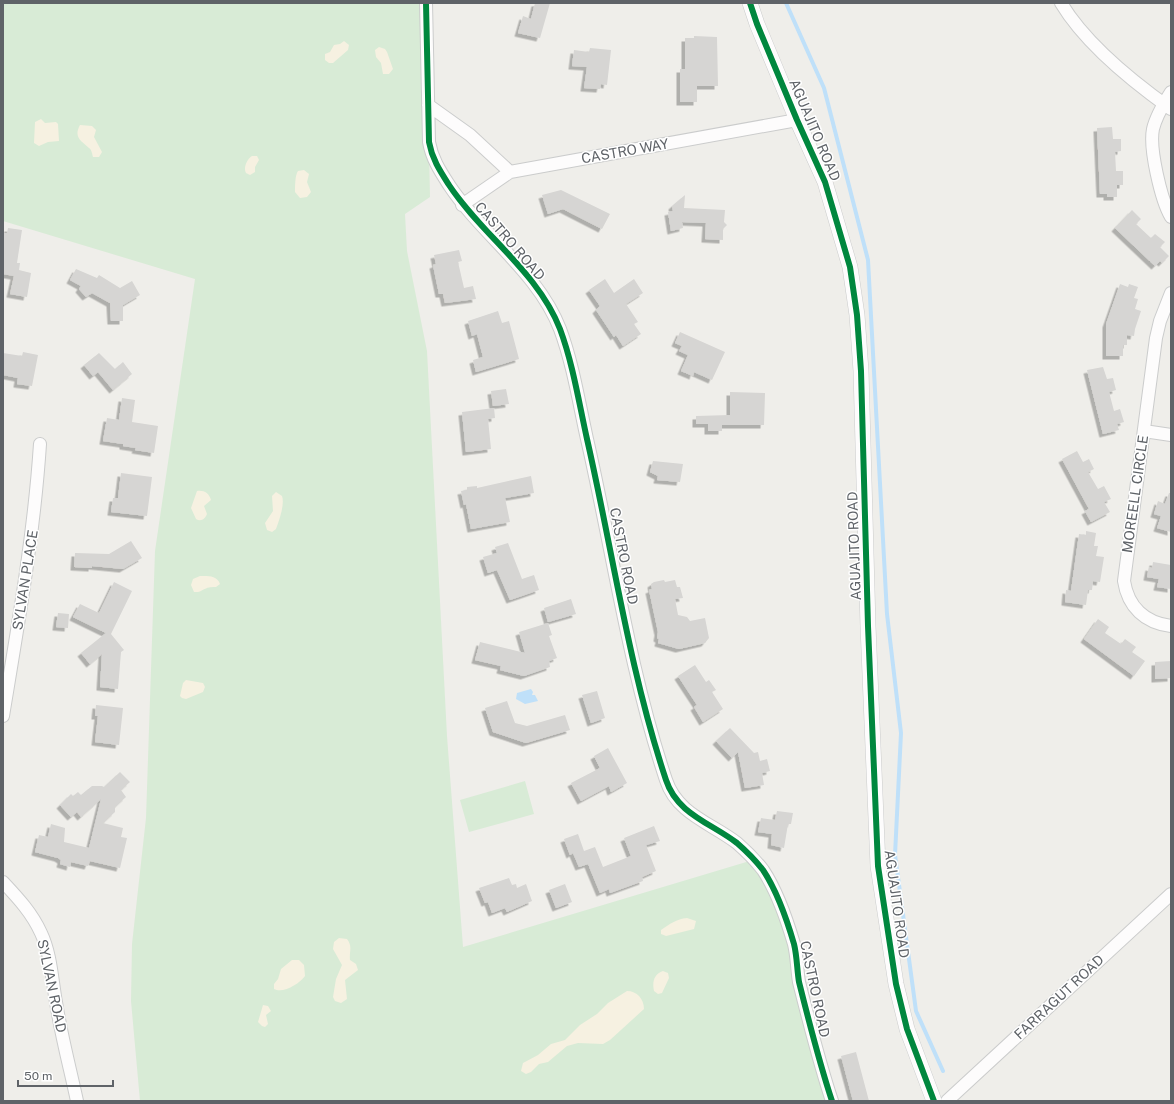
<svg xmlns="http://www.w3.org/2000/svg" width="1174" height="1104" font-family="'Public Sans',sans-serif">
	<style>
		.green { fill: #d8ebd6 }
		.sand { fill: #f6f1e1 }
		.water { fill: #bfe0f9 }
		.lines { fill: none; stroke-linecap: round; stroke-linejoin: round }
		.stream { stroke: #bfe0f9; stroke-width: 4 }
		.building { fill: #d6d5d3; filter: url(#shadow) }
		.minor-casing { stroke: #cbcccc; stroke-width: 14 }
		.tertiary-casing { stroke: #cbcccc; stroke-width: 16 }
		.minor { stroke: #fdfcfc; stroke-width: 12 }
		.tertiary { stroke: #fdfcfc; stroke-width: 15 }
		.cycleway-casing { stroke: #fff; stroke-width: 8 }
		.cycleway { stroke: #00873e; stroke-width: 6 }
		.labels { text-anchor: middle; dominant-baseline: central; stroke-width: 3; stroke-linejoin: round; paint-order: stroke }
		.street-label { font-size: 14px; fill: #5f6368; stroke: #fff }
	</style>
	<defs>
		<filter id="shadow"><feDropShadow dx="-3.5" dy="3.5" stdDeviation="0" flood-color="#0004"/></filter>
	</defs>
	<rect width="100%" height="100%" fill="#efeeea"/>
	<!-- green -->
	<path class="green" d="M3,3h423l4,194 -25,17 2,37 20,100 20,385 16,211 290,-87 24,36 55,205h-692l-9,-100 1,-57 14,-126 9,-267 40,-272 -192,-58z
		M525,781l9,33 -65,18 -9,-32z"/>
	<!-- sand -->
	<path class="sand" d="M344,41l5,4 -1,5 -15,13h-4l-4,-3v-6l5,-2 4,-7 6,-1z
		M379,47l6,2 2,3 6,17 -4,5h-6l-2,-11 -5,-6 -1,-7z
		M41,119l4,4 11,-1 2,2 1,17 -11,1 -9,4 -5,-3 1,-21z
		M80,125l12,1 4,4 -2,7 8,15 -3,5h-6c-1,-3 -1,-7 -4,-9 -7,-7 -16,-10 -9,-23z
		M252,156h5l2,4 -4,7v5l-5,3 -4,-2c-3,-5 1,-14 6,-17z
		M304,170l5,4 -2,8 4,10 -4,5 -7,1 -5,-6c0,-5 0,-17 3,-21z
		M197,491c7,-1 12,2 14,9l-7,6 3,8c-2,5 -6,8 -11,5l-5,-11z
		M276,492l6,4c3,8 -3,25 -6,33l-4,3 -5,-2 -2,-7 8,-12 -1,-15z
		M200,576c7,0 17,-1 20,8l-4,3c-13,-1 -13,6 -22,5l-3,-7 2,-6z
		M186,680l17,3 2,4 -2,5 -17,7 -4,-1 -2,-2 3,-13z
		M687,918l9,3 -2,8 -28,7 -5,-2v-4c9,-6 15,-11 26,-12z
		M339,938l8,1c6,8 2,12 3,21l6,4 2,6 -13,10 2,19 -6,4 -6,-2 -2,-4 3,-18 6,-14 -9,-16 1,-7z
		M292,960h7l5,5 1,11c-6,8 -22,18 -31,13v-5l4,-5 3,-10z
		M663,971l5,2 1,5 -7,15 -4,1 -4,-3c-2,-9 0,-17 9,-20z
		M627,991c10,0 17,8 17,18l-34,31 -7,4 -25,-1 -11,3 -19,16 -9,2 -8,8 -5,2 -5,-3 2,-8 15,-8 13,-11 14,-4 15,-15 17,-11 11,-11z
		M263,1005l5,1 3,5 -5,4 2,9 -3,3 -3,-1 -4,-4z"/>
	<!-- water -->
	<path class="water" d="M531,689l2,3 -1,3h3l3,6 -13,3 -9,-5 1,-6z"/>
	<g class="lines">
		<!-- stream -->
		<path class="stream" d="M786,3l38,85 44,172 19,354 14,119 -6,122 21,156 27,60"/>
	</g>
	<!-- building -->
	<path class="building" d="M535,3h15l-10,35 -22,-5 5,-17 8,3z
		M694,36l23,1 1,49h-21v16h-17v-33h5v-31h9z
		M590,48l21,2 -4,35 -6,-1 -1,5 -16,-1 3,-21 -15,-1 2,-16 15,2z
		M1112,127l1,12h8v12l-6,1 1,19h7v14h-6v12h-10v-3h-7l-3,-66z
		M561,190l49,24 -8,15 -39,-20 -15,5 -6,-19z
		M685,195l-1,13 41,2 -1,12 3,3 -4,4v11l-18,-1 1,-16 -24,-1 1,6 -12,3 -3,-19 5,-1 -1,-5z
		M1132,210l9,9 -5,5 15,14 4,-4 10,8 -5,5 9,9 -7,7 -2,-2 -5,5 -40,-38z
		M8,228l14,2 -5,33h3l-1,7 12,3 -4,24 -17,-3 4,-18 -11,-2v-41h4z
		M459,250l3,11 -4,1 6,26 9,-2 3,13 -31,4 -2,-9h-4l-6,-29 3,-1 -2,-9z
		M76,269l21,9 2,-3 21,13 12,-7 8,14 -17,10v16h-12l-1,-18 -18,-10 -6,4 -7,-8 2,-3 -11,-6z
		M605,279l9,14 20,-14 9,14 -17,11 12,18 -4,2 7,10 -18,12 -7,-11 -2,2 -18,-27 4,-4 -11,-16z
		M1120,284l8,3 1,-3 9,3 -4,11 4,1 -3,10 6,2 -6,18 -1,7 -7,-1v10h-4v11h-17v-32z
		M498,311l4,12 7,-2 10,38 -43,13 -3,-12 10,-3 -6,-23 -5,2 -4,-15z
		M680,332l45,20 -13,28 -18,-8 -1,4 -12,-5 7,-16 -9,-4 3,-5 -7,-3z
		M23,352l15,3 -6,31 -15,-2 1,-6 -15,-3v-22l19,3z
		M99,353l16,16 8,-7 9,12 -19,16 -15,-18 -5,4 -9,-11z
		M1103,367l4,12 6,-1 3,12 -7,2 5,19 6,-2 4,13 -7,2 2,6 -16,4 -16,-64z
		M506,389l3,15 -16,2 -2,-15z
		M730,392l35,1 -1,32h-42v6h-14v-7h-12v-8l34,-1z
		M122,398l13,2 -3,22 26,4 -4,27 -19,-3 1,-2 -13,-2v-2l-20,-3 4,-23 12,2z
		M494,408l1,10 -7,1 3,30 -25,3 -4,-40z
		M1077,451l6,11 6,-3 5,10 -6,3 10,17 6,-3 7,13 -7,3 6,10 -19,10 -6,-11 4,-2 -27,-50z
		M653,461l30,3 -3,18 -23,-2 1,-4 -8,-4z
		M121,473l31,4 -5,39 -36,-4 2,-14h5z
		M531,476l3,17 -29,5 5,24 -39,7 -5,-25 -2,1 -3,-14 6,-1v-3l10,-1v2z
		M1169,493h2v39l-14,-4 4,-12 -7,-2 4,-13 7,3z
		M1086,531l10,2 -2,13h4l-2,10 8,1 -4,25 -7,-1 -1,9h-4l-2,15 -21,-3 1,-12 5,1 8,-57 7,1z
		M131,541l11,17 -19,11 -31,-3v2l-18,-1 1,-14 34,1z
		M508,543l14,36 12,-4 5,15 -29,10 -13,-30 -9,3 -5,-16 14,-4 -2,-6z
		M1153,562l18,3v24l-14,-2 2,-8 -12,-2 2,-10 3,1z
		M664,580l1,2 10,-2 2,7h3l3,11 -8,1 3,16 9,2 3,4 15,-3 4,20 -4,5 -26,6 -21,-6 1,-4 -2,-1 1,-6 -9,-42 3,-1 -1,-5 3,-2z
		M114,582l18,9 -21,43 13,16 -3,2 -3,37 -18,-2 2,-33 -12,10 -9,-11 25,-20 -33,-16 7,-13 19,9z
		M571,599l5,15 -28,8 -4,-14z
		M58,613l11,1 -1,14 -12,-1z
		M1098,619l11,8 -4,6 16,11 4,-5 11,8 -4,5 13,9 -11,15 -50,-37z
		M548,623l4,12 -3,1 8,22 -8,3 1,6 -26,9 -24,-6 1,-4 -26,-6 5,-18 45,11 -6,-21z
		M1171,661v17l-16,1v-17z
		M695,665l11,17 3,-2 7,10 -4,2 11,17 -20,13 -9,-15 3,-2 -19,-29z
		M597,691l8,27 -14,5 -9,-28z
		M507,701l8,22 12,3 38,-11 5,15 -44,13 -33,-11 -8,-24z
		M96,705l27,3 -4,37 -24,-3 3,-26h-3z
		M730,728l24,25 4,-1 2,9 7,-2 3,12 -8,2 2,12 -19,3 -7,-36 -6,6 -16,-17z
		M608,748l19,35 -16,9 -2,-6 -28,15 -10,-18 29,-15 -6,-12z
		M120,772l10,10 -9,8 5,7 -11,10v5l-12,11 20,5 -2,9 6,1 -7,30 -30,-7 -2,5 -17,-4 -1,5 -10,-3 1,-4 -3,-2 -23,-6 4,-17 9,2 3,-13 14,4 -1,14 25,6 12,-49 -20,18 -4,-5 -6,5 -11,-12 11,-11 2,2 5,-4 3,3 11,-9h10l2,1z
		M777,811l16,2 -2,11h-3l-4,24 -13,-3 1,-11 -14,-2 3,-14 14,2z
		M654,826l6,15 -14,4 10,26 -14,6 1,4 -33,12 -1,-4 -9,4 -12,-29 -9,3 -6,-14 -3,2 -6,-16 14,-5 6,17 11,-4 8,20 28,-11 -7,-18z
		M509,878l3,7 4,-1 1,4 9,-4 6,17 -25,11 -2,-4 -13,5 -4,-11 -3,1 -6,-15z
		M565,884l7,18 -16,6 -7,-18z
		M856,1052l13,49h-16l-12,-45z"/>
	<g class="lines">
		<defs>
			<path id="minor" d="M426,3l3,139c3,17 11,29 20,43 33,50 89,87 111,144 13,35 19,74 27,110 26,114 42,230 79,341 11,34 45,43 71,63 8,7 19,18 26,27 14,21 24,50 31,74 3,12 3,26 5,38 10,40 20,80 33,119
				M1061,3c24,40 72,79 110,106
				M1171,92c-7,11 -15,24 -18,37 -4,19 8,71 18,88
				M428,105l42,30 40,37
				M462,205l48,-33 287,-52
				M1171,293l-11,28 -4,17 -32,243c4,26 21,42 47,45
				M1144,431l27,4
				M3,716c15,-91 31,-181 37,-272
				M3,882c15,16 29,31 38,51 10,21 11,47 15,69 5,33 14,66 21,99
				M947,1101l224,-207"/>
			<path id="tertiary" d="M750,3l7,21 40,96 28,62 25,85 7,48 4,56 7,255 10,240 18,118 11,45 27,72"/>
		</defs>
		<!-- minor casing -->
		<use href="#minor" class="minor-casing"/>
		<!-- tertiary casing -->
		<use href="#tertiary" class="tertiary-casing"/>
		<!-- minor -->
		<use href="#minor" class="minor"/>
		<!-- tertiary -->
		<use href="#tertiary" class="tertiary"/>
		<defs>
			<path id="cycleway" d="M426,3l3,139c3,17 11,29 20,43 33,50 89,87 111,144 13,35 19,74 27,110 26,114 42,230 79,341 11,34 45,43 71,63 8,7 19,18 26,27 14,21 24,50 31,74 3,12 3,26 5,38 10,40 20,80 33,119
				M750,3l7,21 40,96 28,62 25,85 7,48 4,56 7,255 10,240 18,118 11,45 27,72"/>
		</defs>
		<!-- cycleway casing -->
		<use href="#cycleway" class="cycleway-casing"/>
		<!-- cycleway -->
		<use href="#cycleway" class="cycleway"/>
	</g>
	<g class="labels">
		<!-- street labels -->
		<g class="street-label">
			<text transform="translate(815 130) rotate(67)">AGUAJITO ROAD</text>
			<text transform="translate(625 151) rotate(-10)">CASTRO WAY</text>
			<text transform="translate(510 241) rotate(49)">CASTRO ROAD</text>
			<text transform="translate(1135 494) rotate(-82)">MOREELL CIRCLE</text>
			<text transform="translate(854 546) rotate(-92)">AGUAJITO ROAD</text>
			<text transform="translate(624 556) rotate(79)">CASTRO ROAD</text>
			<text transform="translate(25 580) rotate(-81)">SYLVAN PLACE</text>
			<text transform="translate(897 904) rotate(82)">AGUAJITO ROAD</text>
			<text transform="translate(52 986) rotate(78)">SYLVAN ROAD</text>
			<text transform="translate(815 989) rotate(78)">CASTRO ROAD</text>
			<text transform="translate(1059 997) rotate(-43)">FARRAGUT ROAD</text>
		</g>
	</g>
	<!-- border -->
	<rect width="1174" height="1104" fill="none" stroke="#5f6368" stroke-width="8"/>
	<!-- scale -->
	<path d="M18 1080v6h95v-6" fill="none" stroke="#5f6368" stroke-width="2"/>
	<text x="24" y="1080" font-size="12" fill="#5f6368" stroke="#ffffff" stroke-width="3" paint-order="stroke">50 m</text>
</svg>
